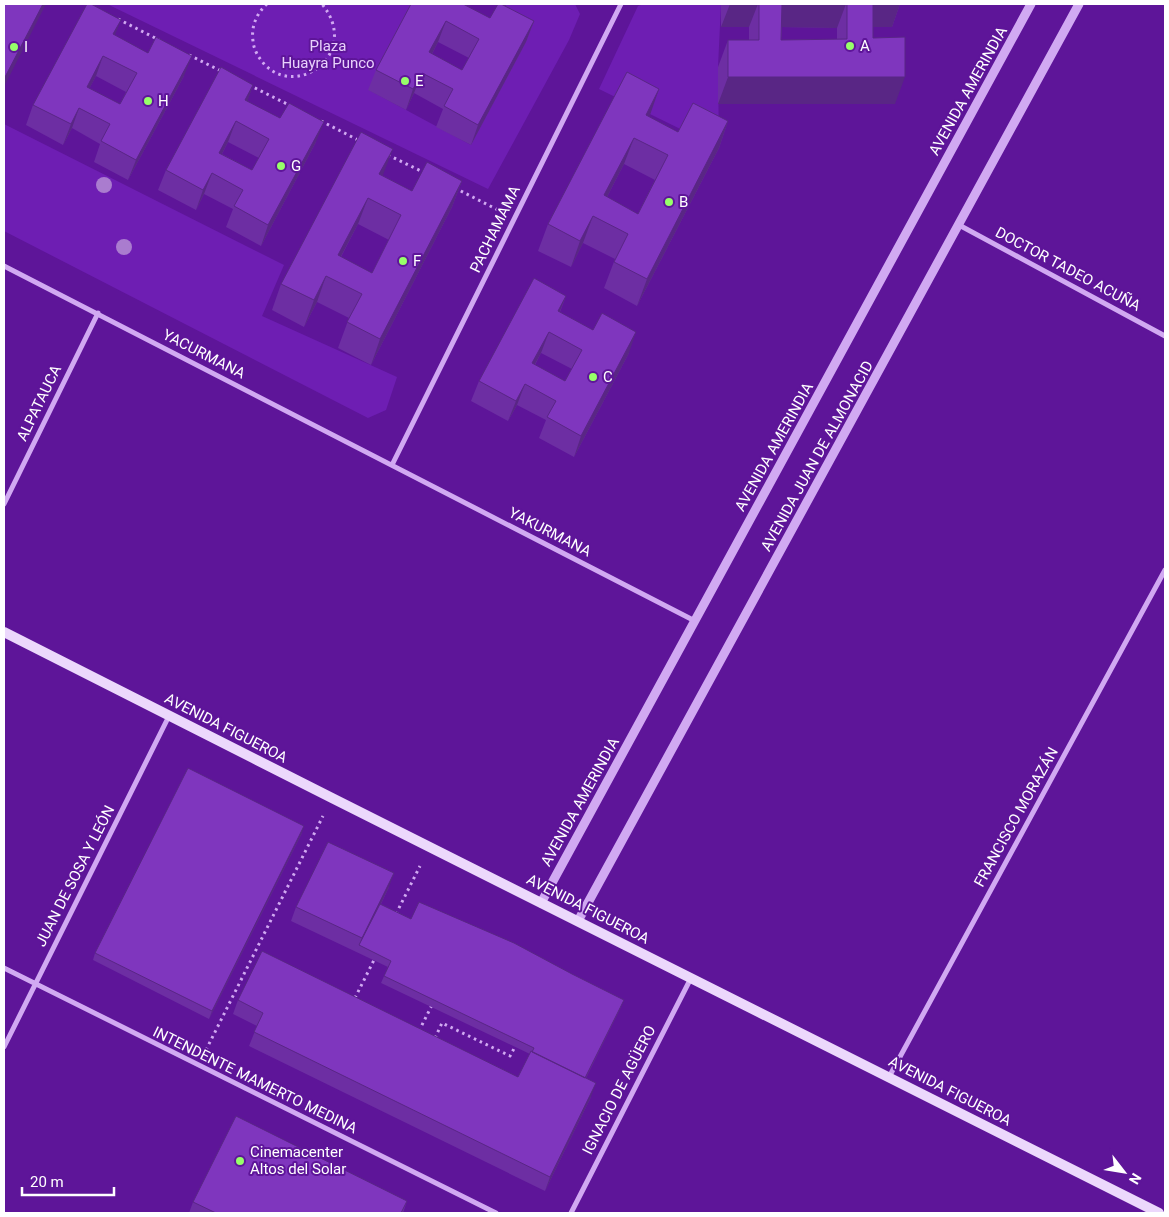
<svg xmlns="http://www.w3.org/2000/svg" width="1169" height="1217" font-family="Roboto,sans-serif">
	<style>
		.green { fill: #6e1eb3 }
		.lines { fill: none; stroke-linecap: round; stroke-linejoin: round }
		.path { stroke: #d1a9f2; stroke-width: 3; stroke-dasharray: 2.5 4; stroke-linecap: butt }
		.minor { stroke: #d1a9f2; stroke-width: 5 }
		.tertiary { stroke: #d1a9f2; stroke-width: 9 }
		.secondary { stroke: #ecd8fc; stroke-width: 10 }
		.path-bridge { stroke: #d1a9f2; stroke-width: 3; stroke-dasharray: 2.5 4; stroke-linecap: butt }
		.tree { fill: #aa7ccf }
		.wall { fill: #6d2ea3; fill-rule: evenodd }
		.shaded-wall { fill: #592685 }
		.building { fill: #7f36be; stroke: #592685; fill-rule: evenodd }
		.poi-dot { fill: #97ff6a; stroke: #5e1599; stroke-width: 2 }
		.labels { text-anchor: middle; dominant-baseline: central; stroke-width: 4; stroke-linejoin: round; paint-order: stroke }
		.park-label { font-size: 15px; fill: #e8d1fc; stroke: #5e1599 }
		.poi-label { font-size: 15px; fill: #fff; stroke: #5e1599; text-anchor: start }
		.street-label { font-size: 15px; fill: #fff; stroke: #5e1599 }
	</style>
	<rect width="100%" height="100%" fill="#5e1599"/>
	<!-- green -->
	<path class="green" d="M107,4h307l-45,86 102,55 20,-122 16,-19h68l5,10 -11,26 -81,149z
		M644,4h77l-3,63 1,81 -120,-59 39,-83z
		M4,124l280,141 -22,51 135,61 -11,33 -18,8 -364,-187z"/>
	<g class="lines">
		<!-- path -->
		<path class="path" d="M267,4c-11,10 -16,23 -14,37 1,10 6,17 12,24 34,34 96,-13 57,-61
			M118,19l41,21
			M189,55l32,16
			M249,85l42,21
			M321,121l39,20
			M388,155l37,18
			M455,188l43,22
			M396,914l24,-48
			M355,998l20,-40
			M435,1038l7,-15 68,33 6,-11
			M206,1050l117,-234"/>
		<!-- minor -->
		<path class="minor" d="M959,225l206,111
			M4,266l691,355
			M392,465l229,-461
			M4,504l94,-191
			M4,968l492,245
			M4,1047l165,-331
			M889,1077l276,-507
			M571,1213l120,-235"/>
		<!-- tertiary -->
		<path class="tertiary" d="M541,903l490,-899
			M578,921l501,-917"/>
		<!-- secondary -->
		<path class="secondary" d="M4,632l328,166 827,415"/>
		<!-- path-bridge -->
		<path class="path-bridge" d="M419,1031l14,-28"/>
	</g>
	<!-- trees -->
	<g class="tree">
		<circle cx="104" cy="185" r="8"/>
		<circle cx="124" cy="247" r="8"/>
	</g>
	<!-- wall -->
	<path class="wall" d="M411,4l79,14 44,3 -8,21 -55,103 -35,-18 7,-18 -29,-16 -8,17 -38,-20 8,-20zM438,42l31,16 -7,12 -30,-16z
		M721,4h179l-8,23h-19v11l22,66h-177v-37l10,-27h21v-13h-28zM782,27l55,1v11l-56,1z
		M115,36l69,40 -56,104 -34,-18 6,-18 -28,-16 -9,17 -37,-20 7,-20zM96,76l30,16 -6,12 -31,-15z
		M253,85l-6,16 69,41 -55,104 -35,-19 7,-18 -29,-15 -8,16 -38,-20 8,-20zM228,142l31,16 -7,12 -30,-16z
		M649,117l29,15 50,-11 -9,27 -82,158 -33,-18 11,-29 -32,-16 -12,24 -33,-16 10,-27zM624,164l31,16 -17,34 -31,-17z
		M383,176l29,15 50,-10 -10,26 -81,158 -33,-17 11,-30 -32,-16 -13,25 -32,-17 9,-26zM358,224l31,16 -17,33 -31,-16z
		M566,296l-6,16 69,41 -55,104 -35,-19 7,-18 -29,-15 -9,16 -37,-20 8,-20zM541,353l31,16 -7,12 -30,-16z
		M302,833l-93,186 -116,-59 2,-7z
		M389,887l-8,17 30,15 210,88 -35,71 5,19 -46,94 -296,-145 8,-20 -24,-12 5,-14 280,77 12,-23 -149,-71 7,-16 -97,-46 5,-14z
		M407,1201l-4,12h-214l4,-11z"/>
	<!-- shaded-wall -->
	<path class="shaded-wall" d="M43,4h3l-42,83v-8z
		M730,4h28l-9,23h-28z
		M781,4h65l-9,24 -65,-1z
		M872,4h28l-8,23h-29z
		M121,20l-8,20v-6z
		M446,21l-8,21 -16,31 7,-21z
		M534,21l-8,21 -55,103 7,-20z
		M103,56l-7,20 -17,32 8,-21z
		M192,56l-8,20 -56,104 8,-20z
		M422,73l-8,20 -8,17 7,-21z
		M728,77h177l-10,27h-177z
		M253,85l-7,21 -1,-6z
		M659,89l-9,26 -14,26 10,-26z
		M79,108l-7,20 -9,17 8,-21z
		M236,121l-8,21 -16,31 7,-20z
		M728,121l-9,27 -82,158 10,-27z
		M324,122l-8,20 -55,104 7,-21z
		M634,138l-10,26 -28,54 8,-23z
		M393,149l-10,26 -13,26 9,-27z
		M212,173l-8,21 -8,16 7,-20z
		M462,181l-10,26 -81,158 9,-26z
		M368,198l-10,26 -28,53 8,-22z
		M593,216l-10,27 -12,24 9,-26z
		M326,276l-9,26 -13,25 10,-27z
		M566,296l-8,20v-5z
		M549,332l-8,21 -17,31 8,-21z
		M636,332l-7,21 -55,104 7,-21z
		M525,384l-8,21 -9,16 8,-20z
		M304,826l-2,7 -93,186 3,-8z
		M394,873l-5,14 -29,59 -1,-1 3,-7z
		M624,1000l-3,7 -42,84 3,-7z
		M596,1083l-5,14 -46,94 5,-14z"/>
	<!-- building -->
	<path class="building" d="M4,4h39l-39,75z
		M87,4h4l30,16 -8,14 35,19 8,-16 36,19 -56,104 -35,-19 9,-17 -31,-16 -8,16 -38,-19zM103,56l34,17 -17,31 -33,-17z
		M411,4h52l27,14 8,-14h3l33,17 -56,104 -34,-19 9,-17 -31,-16 -9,16 -37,-19zM446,21l33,18 -17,31 -33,-18z
		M759,4h23l-1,36 66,-1v-35h26v34l32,-1v40h-177v-37h31z
		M221,67l32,18 -8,15 35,18 9,-15 35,19 -56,103 -34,-19 9,-16 -31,-17 -9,17 -37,-20zM236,121l33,18 -17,31 -33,-17z
		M627,72l32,17 -13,26 32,17 15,-29 35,18 -81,158 -33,-17 14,-28 -35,-18 -13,25 -32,-17zM634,138l34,17 -30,59 -34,-19z
		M361,132l32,17 -14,25 33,17 15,-29 35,19 -82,158 -33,-17 15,-28 -36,-18 -12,24 -33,-16zM368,198l33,17 -29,58 -34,-18z
		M534,278l32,18 -8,15 35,19 9,-17 34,19 -55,104 -34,-19 9,-16 -31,-17 -9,17 -37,-20zM549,332l33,18 -17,31 -33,-18z
		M188,768l116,58 -92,185 -117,-58z
		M328,842l66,31 -32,65 -66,-31z
		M419,902l95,41 58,31 52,26 -39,78 -53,-26 2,-4 -150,-72 7,-15 -32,-16 21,-41 31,15z
		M262,951l256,126 13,-26 65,32 -46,94 -296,-145 9,-19 -25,-13z
		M236,1116l171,85 -6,12h-185l-23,-11z"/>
	<!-- markers -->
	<g class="poi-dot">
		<circle cx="850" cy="46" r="5"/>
		<circle cx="14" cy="47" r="5"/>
		<circle cx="405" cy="81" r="5"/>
		<circle cx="148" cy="101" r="5"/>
		<circle cx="281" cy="166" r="5"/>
		<circle cx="669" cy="202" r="5"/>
		<circle cx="403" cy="261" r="5"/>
		<circle cx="593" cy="377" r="5"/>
		<circle cx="240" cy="1161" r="5"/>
	</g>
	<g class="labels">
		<!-- park labels -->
		<g class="park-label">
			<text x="328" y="46">Plaza<tspan x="328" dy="17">Huayra Punco</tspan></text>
		</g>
		<!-- poi labels -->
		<g class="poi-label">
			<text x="860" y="46">A</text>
			<text x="24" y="47">I</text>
			<text x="415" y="81">E</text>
			<text x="158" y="101">H</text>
			<text x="291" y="166">G</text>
			<text x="679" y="202">B</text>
			<text x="413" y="261">F</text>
			<text x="603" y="377">C</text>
			<text x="250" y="1152">Cinemacenter<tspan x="250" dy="17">Altos del Solar</tspan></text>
		</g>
		<!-- street labels -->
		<g class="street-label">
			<text transform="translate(968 91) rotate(-61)">AVENIDA AMERINDIA</text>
			<text transform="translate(495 229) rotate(-64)">PACHAMAMA</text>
			<text transform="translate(1068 269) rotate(28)">DOCTOR TADEO ACUÑA</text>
			<text transform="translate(204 354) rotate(27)">YACURMANA</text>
			<text transform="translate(39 403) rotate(-64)">ALPATAUCA</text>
			<text transform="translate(774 447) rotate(-61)">AVENIDA AMERINDIA</text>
			<text transform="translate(817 456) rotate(-61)">AVENIDA JUAN DE ALMONACID</text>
			<text transform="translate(550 532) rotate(27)">YAKURMANA</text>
			<text transform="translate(226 728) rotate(27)">AVENIDA FIGUEROA</text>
			<text transform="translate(580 802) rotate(-61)">AVENIDA AMERINDIA</text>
			<text transform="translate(1016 817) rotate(-61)">FRANCISCO MORAZÁN</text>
			<text transform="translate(75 876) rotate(-63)">JUAN DE SOSA Y LEÓN</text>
			<text transform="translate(588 909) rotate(27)">AVENIDA FIGUEROA</text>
			<text transform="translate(255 1080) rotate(26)">INTENDENTE MAMERTO MEDINA</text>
			<text transform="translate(619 1090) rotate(-63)">IGNACIO DE AGÜERO</text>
			<text transform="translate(950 1091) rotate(27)">AVENIDA FIGUEROA</text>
		</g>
	</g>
	<!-- border -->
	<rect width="1169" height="1217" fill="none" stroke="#ffffff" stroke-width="10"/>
	<!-- north arrow -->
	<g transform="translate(1124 1172) rotate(121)" stroke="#5e1599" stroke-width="4" paint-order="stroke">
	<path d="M0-4L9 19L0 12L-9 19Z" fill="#ffffff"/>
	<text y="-8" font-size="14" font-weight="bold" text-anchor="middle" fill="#ffffff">N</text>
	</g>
	<!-- scale -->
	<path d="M22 1187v8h92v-8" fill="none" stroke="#ffffff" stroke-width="2.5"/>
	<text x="30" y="1187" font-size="15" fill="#ffffff" stroke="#5e1599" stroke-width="4" paint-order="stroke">20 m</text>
</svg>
